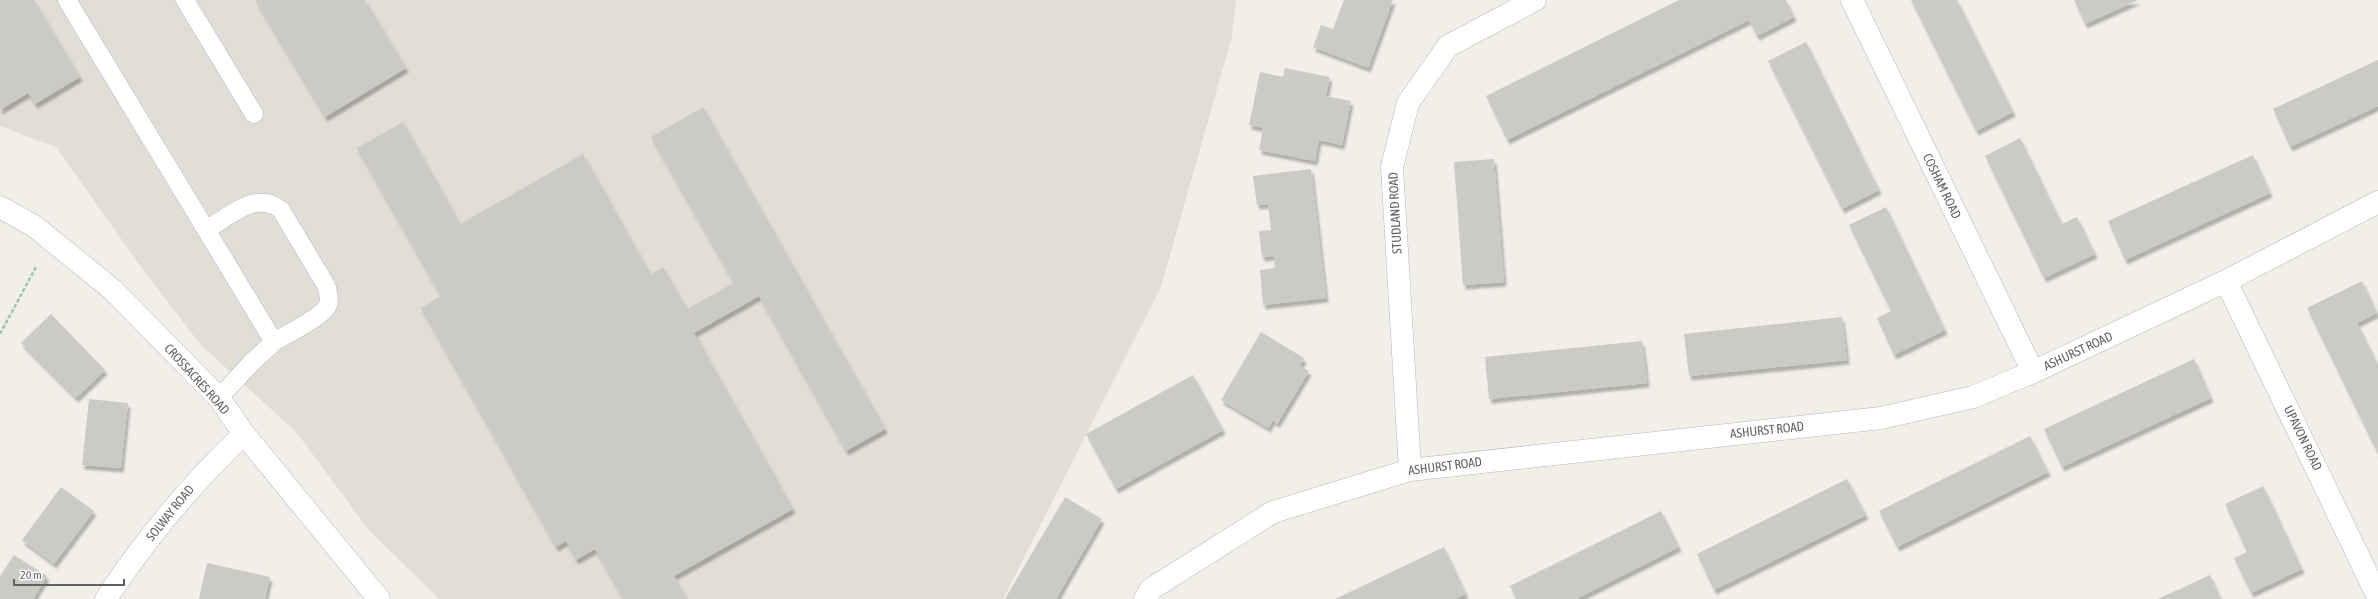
<svg xmlns="http://www.w3.org/2000/svg" width="2378" height="599" font-family="'Asap Condensed',sans-serif">
	<style>
		.education { fill: #e1ded6 }
		.building { fill: #cccac5; filter: url(#shadow) }
		.lines { fill: none; stroke-linecap: round; stroke-linejoin: round }
		.lane-casing { stroke: #b5b8bc; stroke-width: 19 }
		.street-casing { stroke: #b5b8bc; stroke-width: 23 }
		.secondary-casing { stroke: #b6babf; stroke-width: 23 }
		.path { stroke: #9cc7a9; stroke-width: 2.5; stroke-dasharray: 4 2; stroke-linecap: butt }
		.lane { stroke: #fff; stroke-width: 18 }
		.street { stroke: #fff; stroke-width: 22 }
		.secondary { stroke: #fff; stroke-width: 22 }
		.labels { text-anchor: middle; dominant-baseline: central; stroke-width: 4; stroke-linejoin: round; paint-order: stroke }
		.street-label { font-size: 13px; fill: #5f6368; stroke: #fff }
	</style>
	<defs>
		<filter id="shadow"><feDropShadow dx="2.5" dy="4.5" stdDeviation="1" flood-color="#0004"/></filter>
	</defs>
	<rect width="100%" height="100%" fill="#f1efe8"/>
	<!-- education -->
	<path class="education" d="M0,0h1236l-4,36 -71,251 -158,312h-564l-71,-70 -71,-96 -97,-89 -62,-81 -82,-116 -56,-21z"/>
	<!-- building -->
	<path class="building" d="M0,0h34l46,77 -45,27 -7,-11 -28,17z
		M255,0h110l41,68 -81,49z
		M1344,0h49l-25,68 -55,-21 8,-22 12,4z
		M1679,0h107l8,17 -37,19 -8,-16 -242,120 -21,-44z
		M1911,0h46l56,112 -37,19z
		M2074,0h64l-53,24z
		M1806,42l73,148 -37,19 -74,-148z
		M2378,60v46l-88,41 -17,-38z
		M1285,68l45,9 -4,19 25,5 -9,44 -23,-5 -4,21 -56,-11 4,-22 -14,-3 11,-53 23,5z
		M703,107l182,322 -39,22 -87,-155 -65,37 99,176 -119,67 13,23h-64l-28,-50 -19,11 -10,-19 -10,6 -135,-239 20,-12 -84,-148 46,-26 57,102 123,-70 67,120 13,-7 24,42 47,-26 -83,-146z
		M2020,138l42,86 15,-7 18,37 -51,24 -59,-122z
		M2253,155l17,38 -145,67 -17,-39z
		M1494,159l10,123 -41,3 -9,-123z
		M1311,169l15,129 -63,7 -3,-35 15,-2 -1,-12 -12,1 -3,-26 12,-1 -3,-26 -11,1 -4,-29z
		M1886,207l59,123 -51,25 -17,-37 14,-7 -42,-86z
		M2362,281l15,32 -20,10 21,42v89l-71,-146z
		M51,314l54,56 -29,28 -55,-55z
		M1842,317l5,43 -158,16 -5,-42z
		M1261,332l43,26 -4,8 9,5 -32,53 -4,-4 -5,8 -47,-28z
		M1642,341l5,42 -158,16 -4,-42z
		M2194,359l17,39 -149,69 -18,-38z
		M1193,375l30,55 -107,59 -30,-55z
		M89,399l39,4 -7,65 -39,-3z
		M2030,436l18,36 -151,75 -18,-36z
		M1847,479l19,36 -152,75 -17,-36z
		M2263,486l39,83 -51,24 -17,-35 13,-6 -22,-48z
		M61,487l33,24 -40,53 -32,-24z
		M1065,497l37,22 -46,80h-51z
		M1661,511l18,36 -103,52h-60l-6,-13z
		M1444,547l22,47 -11,5h-120z
		M14,555l33,21 -14,23h-33v-23z
		M207,563l63,14 -5,22h-66z
		M2210,575l11,24h-63z"/>
	<g class="lines">
		<defs>
			<path id="lane" d="M67,0l207,342 -22,20 -33,36
				M185,0l69,114
				M206,230c24,-14 50,-40 75,-20l46,77c1,6 3,12 1,18 -5,12 -43,30 -54,37"/>
			<path id="street" d="M1852,0l181,372
				M2226,281l152,316
				M1410,470l-18,-303 16,-64 40,-57 87,-46
				M106,599c40,-61 85,-115 138,-165
				M1145,599l6,-10 122,-77 137,-42 471,-52 92,-21 60,-25 193,-91 152,-79"/>
			<path id="secondary" d="M0,207l34,19 79,64 106,108 25,36 135,165"/>
		</defs>
		<!-- lane casing -->
		<use href="#lane" class="lane-casing"/>
		<!-- street casing -->
		<use href="#street" class="street-casing"/>
		<!-- secondary casing -->
		<use href="#secondary" class="secondary-casing"/>
		<!-- path -->
		<path class="path" d="M0,334l36,-67"/>
		<!-- lane -->
		<use href="#lane" class="lane"/>
		<!-- street -->
		<use href="#street" class="street"/>
		<!-- secondary -->
		<use href="#secondary" class="secondary"/>
	</g>
	<g class="labels">
		<!-- street labels -->
		<g class="street-label">
			<text transform="translate(1942 186) rotate(64)">COSHAM ROAD</text>
			<text transform="translate(1395 213) rotate(-93)">STUDLAND ROAD</text>
			<text transform="translate(2078 351) rotate(-25)">ASHURST ROAD</text>
			<text transform="translate(197 379) rotate(48)">CROSSACRES ROAD</text>
			<text transform="translate(1767 430) rotate(-6)">ASHURST ROAD</text>
			<text transform="translate(2303 438) rotate(64)">UPAVON ROAD</text>
			<text transform="translate(1445 466) rotate(-7)">ASHURST ROAD</text>
			<text transform="translate(170 513) rotate(-51)">SOLWAY ROAD</text>
		</g>
	</g>
	<!-- scale -->
	<path d="M14 579v6h110v-6" fill="none" stroke="#5f6368" stroke-width="2"/>
	<text x="20" y="579" font-size="12" fill="#5f6368" stroke="#ffffff" stroke-width="3" paint-order="stroke">20 m</text>
</svg>
